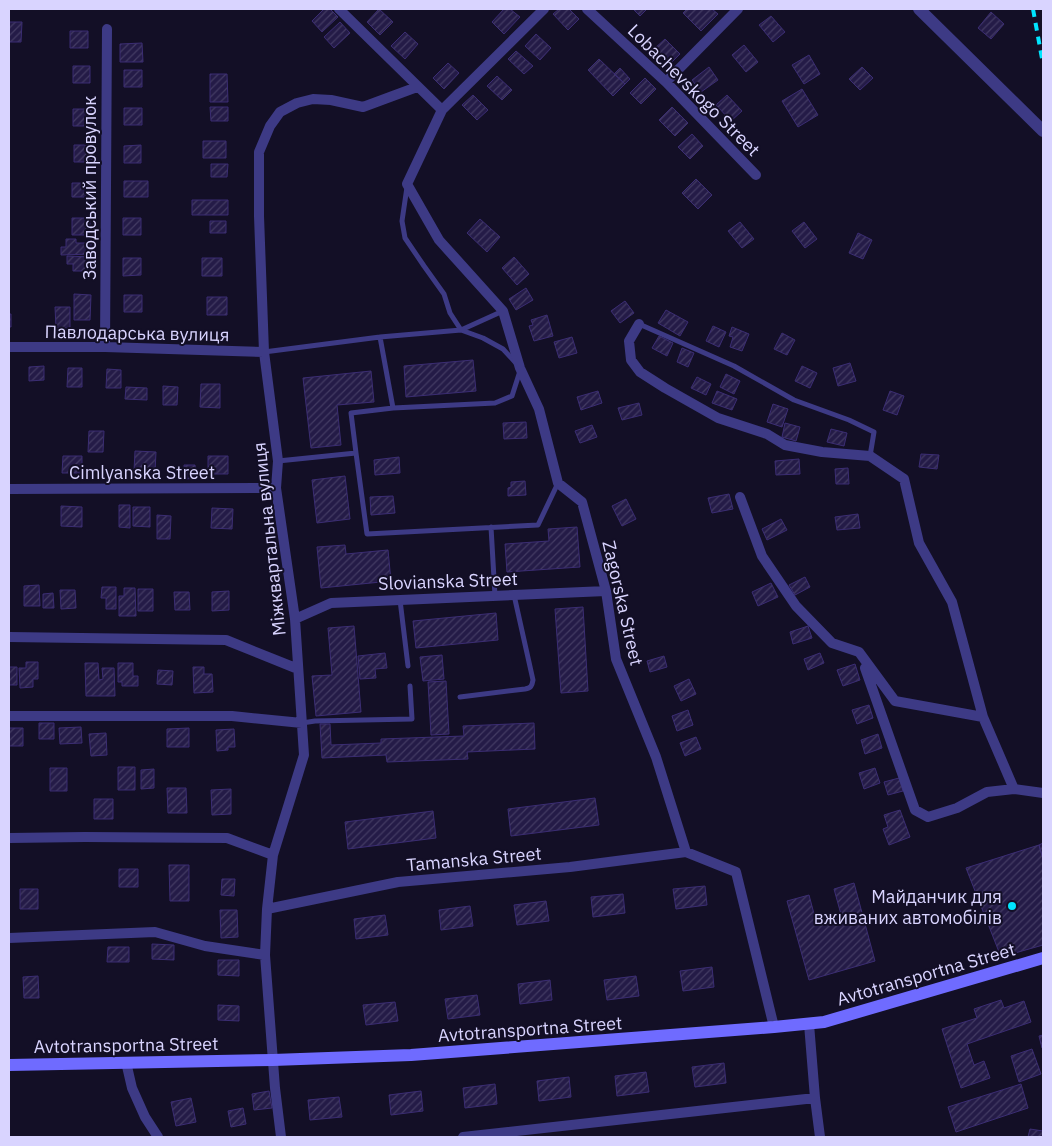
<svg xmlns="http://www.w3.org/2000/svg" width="1052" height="1146" font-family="'IBM Plex Sans',sans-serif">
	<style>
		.building { fill: url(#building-hatch); stroke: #3b2d73 }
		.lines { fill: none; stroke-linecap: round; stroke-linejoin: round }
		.service { stroke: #3d3a85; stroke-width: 5 }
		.minor { stroke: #3d3a85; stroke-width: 10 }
		.tertiary { stroke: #3d3a85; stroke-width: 12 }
		.secondary { stroke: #6f6bff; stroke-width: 12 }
		.rail { stroke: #00e5ff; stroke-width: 4; stroke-dasharray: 8 6; stroke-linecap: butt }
		.poi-dot { fill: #00e5ff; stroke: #130f26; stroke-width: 2 }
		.labels { text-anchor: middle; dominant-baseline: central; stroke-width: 4; stroke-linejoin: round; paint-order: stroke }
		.street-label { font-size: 18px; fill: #d9d4ff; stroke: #130f26 }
		.poi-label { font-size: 18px; fill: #d9d4ff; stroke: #130f26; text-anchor: end }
	</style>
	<defs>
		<pattern id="building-hatch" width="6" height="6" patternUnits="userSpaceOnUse" patternTransform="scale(1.25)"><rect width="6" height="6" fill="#241b47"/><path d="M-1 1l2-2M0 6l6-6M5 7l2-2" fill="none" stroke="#433b63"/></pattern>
	</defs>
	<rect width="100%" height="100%" fill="#130f26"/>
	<!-- building -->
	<path class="building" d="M324,9h6l8,8 -16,15 -10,-11z
		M379,9l14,13 -13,13 -13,-13z
		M504,9h6l10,8 -16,17 -12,-12z
		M559,9h10l10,10 -11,11 -15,-16z
		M633,9h14l-7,7z
		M687,9h25l6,5 -17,17 -18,-18z
		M991,12l13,12 -13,15 -13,-11z
		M771,16l14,16 -12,10 -14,-17z
		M9,22h13l-1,20h-12z
		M340,22l10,11 -16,15 -10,-11z
		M70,31h18v17h-18z
		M405,32l13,12 -13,15 -14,-13z
		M536,34l15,14 -11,12 -15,-14z
		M665,39l15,15 -11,11 -15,-16z
		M142,43l1,19h-23v-18z
		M744,45l14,17 -12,10 -14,-17z
		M516,51l17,15 -9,8 -16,-15z
		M809,55l11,19 -16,10 -12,-19z
		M599,59l26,25 -12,12 -25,-26z
		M448,63l11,10 -15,16 -11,-11z
		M73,66h17v17h-17z
		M709,67l9,13 -17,12 -9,-12z
		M862,67l11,11 -13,12 -11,-11z
		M620,68l10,11 -5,5 -11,-10z
		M124,70h18v17h-18z
		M210,74h17l1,28h-18z
		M497,76l15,14 -10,10 -15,-14z
		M645,78l11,11 -15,15 -11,-11z
		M802,89l16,26 -20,12 -16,-26z
		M473,95l15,15 -11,10 -15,-15z
		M727,95l15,16 -11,10 -15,-16z
		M210,107h18v14h-17z
		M672,107l16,16 -13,13 -16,-16z
		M124,108h18v17h-18z
		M73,109h18v17h-18z
		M692,134l11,12 -13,13 -12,-12z
		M203,141h23v17h-23z
		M74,145h18v17h-18z
		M141,145v18h-17v-17z
		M211,164h17l-1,13h-16z
		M696,179l16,16 -14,14 -16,-16z
		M124,181h24v16h-24z
		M72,183h18v14h-18z
		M192,200h36v15h-36z
		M72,218h18v17h-18z
		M123,218h18v17h-18z
		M480,219l20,18 -13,15 -20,-19z
		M210,221h16v12h-16z
		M740,222l14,17 -12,9 -14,-17z
		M804,222l13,17 -12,9 -13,-17z
		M858,233l14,7 -9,19 -14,-6z
		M66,239h10v4h15v11l-30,1v-8h5z
		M67,256l24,1v14h-18v-7h-6z
		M514,257l15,17 -12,11 -15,-17z
		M123,258h18v17l-18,1z
		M202,258h20v18h-20z
		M526,288l7,12 -17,10 -7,-11z
		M74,294l17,1 -1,25h-16z
		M124,295h18v17h-18z
		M207,297h20v18h-20z
		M625,301l9,12 -14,10 -9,-12z
		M55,307h15v21h-14z
		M666,310l22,12 -8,14 -22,-13z
		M9,314h2v13h-2z
		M547,315l6,21 -19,5 -5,-15 4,-1 -2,-5z
		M713,326l13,6 -7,15 -13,-6z
		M732,327l17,7 -7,17 -12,-4 3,-10 -4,-1z
		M782,333l13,7 -8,15 -13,-6z
		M659,336l14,7 -6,13 -15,-8z
		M572,337l5,16 -18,5 -5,-16z
		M682,348l12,5 -6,14 -11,-5z
		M473,360l3,31 -70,6 -2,-31z
		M850,363l6,18 -18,5 -5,-18z
		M44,366v14l-15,1v-14z
		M802,366l15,7 -7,15 -15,-7z
		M68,368h14v19h-15z
		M107,369l14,1v18h-15z
		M371,371l3,31 -37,3 4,40 -30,3 -8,-70z
		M726,374l14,7 -6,13 -14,-7z
		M697,377l14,7 -5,11 -15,-7z
		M201,384h19v24l-20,-1z
		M163,386l15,1 -1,18h-14z
		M126,387l21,1v12l-22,-1z
		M598,391l4,12 -21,7 -4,-13z
		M717,391l20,8 -5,11 -20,-7z
		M890,391l14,5 -7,19 -14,-5z
		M639,403l3,12 -20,5 -4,-12z
		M773,404l15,5 -6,18 -15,-5z
		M526,422l1,16 -23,1 -1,-16z
		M785,423l15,4 -4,14 -14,-4z
		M592,425l5,12 -17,6 -5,-12z
		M831,429l16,4 -3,13 -17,-4z
		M89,431h15l-1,21h-15z
		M135,451l21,1 -1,20 -21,-1z
		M921,454l18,1 -2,14 -18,-2z
		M63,456h19v17h-20z
		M208,456h20v18h-20z
		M399,457l1,16 -25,2 -1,-15z
		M799,459l1,15 -24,1 -1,-14z
		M184,465h11l1,13 -11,1z
		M848,468l1,16h-13l-1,-15z
		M345,476l5,43 -33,4 -5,-43z
		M525,481l1,14 -18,1v-8l3,-1v-5z
		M729,494l4,15 -21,4 -4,-15z
		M393,496l2,17 -24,2 -1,-18z
		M626,499l10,20 -14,7 -10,-20z
		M119,505h11v23l-11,-1z
		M61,506l21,1v20l-21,-1z
		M133,507h17v20l-17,-1z
		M212,508l21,1 -1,20 -21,-1z
		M858,514l2,14 -23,2 -2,-13z
		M157,515l14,1 -1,23h-13z
		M781,519l6,11 -20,10 -5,-11z
		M577,527l3,40 -73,5 -2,-28 44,-3 -1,-12z
		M345,545l1,9 42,-4 3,31 -70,7 -4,-41z
		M805,577l5,10 -15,8 -6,-10z
		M771,583l7,14 -20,9 -6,-14z
		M39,585l1,21h-16v-20z
		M102,587h14v22h-10v-11h-5z
		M124,588h11l1,28h-17v-20h5z
		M138,589h15v22h-15z
		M60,590h15l1,18 -15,1z
		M229,591v19l-17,1v-19z
		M174,592h15l1,18h-15z
		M53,593l1,15h-11v-14z
		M583,607l5,84 -27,2 -6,-84z
		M496,613l2,27 -82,8 -3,-27z
		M354,626l7,86 -45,4 -4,-40 20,-1 -4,-47z
		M808,626l4,12 -19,6 -3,-12z
		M385,653l2,15 -12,1 1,9 -16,1 -2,-23z
		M820,653l4,10 -16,7 -4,-11z
		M442,655l2,24 -21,2 -3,-24z
		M664,656l3,11 -17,5 -3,-11z
		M26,662h12v17h-5v8l-13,1 -1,-20h7z
		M85,663h13l1,17 4,-1 -1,-11h12l1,28h-29z
		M118,663h15v13h5v10h-16v-4h-4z
		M855,664l5,16 -17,6 -6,-16z
		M9,667h8v18h-8z
		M193,667h11v7h8l1,18 -19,1z
		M158,670l15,1 -1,14 -15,-1z
		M689,679l7,15 -15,7 -7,-15z
		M446,681l3,53 -18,1 -3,-53z
		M869,705l4,13 -16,6 -5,-14z
		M688,710l5,15 -16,6 -5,-15z
		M39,723h15v16h-15z
		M534,723l1,26 -68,3 1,7 -81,3 -1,-7 -64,3 -2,-34h10l1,21 50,-2v-4l83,-3 -1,-10z
		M81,727l1,16 -22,1 -1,-16z
		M9,728h14v18h-14z
		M189,728v19h-22v-18z
		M234,729l1,18h-7v3l-11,1 -1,-21z
		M106,733l1,22 -16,1 -2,-22z
		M878,734l4,14 -17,6 -4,-14z
		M696,737l5,12 -16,7 -5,-13z
		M118,767h17v23h-17z
		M50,768h17v23h-17z
		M875,768l5,15 -16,6 -5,-16z
		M154,769v19l-13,1v-19z
		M899,778l4,13 -15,4 -4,-13z
		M167,788h19l1,25h-19z
		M231,789v25l-19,1 -1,-25z
		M595,798l4,27 -88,11 -3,-27z
		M94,799h19v20h-19z
		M900,810l10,27 -21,8 -6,-16 5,-2 -4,-12z
		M433,811l3,27 -88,11 -3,-27z
		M1043,843v16l-4,-14z
		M1039,845l4,14v86l-42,12 -35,-89z
		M169,865h20v36h-19z
		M119,869h19v18h-19z
		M222,879h13l-1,17 -13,-1z
		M854,883l21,78 -66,19 -22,-79 22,-6 8,30 25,-7 -8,-29z
		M705,886l2,19 -31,4 -3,-20z
		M20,889h18v20h-18z
		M623,894l2,19 -32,4 -2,-20z
		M546,901l3,20 -32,4 -3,-20z
		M470,906l3,20 -32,4 -2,-20z
		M220,910h17l1,27 -17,1z
		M385,915l3,20 -32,4 -2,-20z
		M152,944l22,1v15l-22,-1z
		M108,947h21v15h-22z
		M218,960h21v16l-21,-1z
		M712,967l2,20 -31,4 -3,-20z
		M38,976l1,22h-15l-1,-21z
		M636,976l3,20 -32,4 -3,-20z
		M550,980l2,20 -32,4 -2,-20z
		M477,995l3,20 -32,4 -3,-20z
		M1001,1000l3,8 20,-7 7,21 -64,22 7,21 10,-4 6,17 -29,10 -19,-59 35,-11 -3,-9z
		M395,1002l3,19 -32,4 -3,-20z
		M218,1005l21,1v15l-21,-1z
		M1043,1035v12l-1,1 -3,-12z
		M1032,1049l9,25 -22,8 -8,-26z
		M724,1063l2,20 -31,4 -3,-20z
		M646,1072l3,20 -32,4 -2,-20z
		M569,1077l2,20 -32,4 -2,-20z
		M495,1084l2,20 -32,4 -2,-20z
		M1021,1084l7,24 -72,24 -8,-25z
		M269,1091l3,17 -18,2 -2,-16z
		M421,1091l2,20 -32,4 -2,-20z
		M339,1097l3,20 -32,3 -2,-20z
		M191,1098l5,24 -20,4 -5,-24z
		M243,1108l3,16 -15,3 -3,-16z
		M1030,1129l13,2v6h-15z"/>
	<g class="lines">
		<!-- service -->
		<path class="service" d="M407,187l-5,34 3,17 19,28 20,28 6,19 11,17 22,8 20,11 12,13
			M639,324l95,42 60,34 55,20 25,12 -4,24
			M380,337l13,71 102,-5 17,-7 8,-25
			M264,352l116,-15 81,-7 42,-19
			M356,453l11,81 171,-9 20,-42
			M278,461l78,-8 -5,-40 42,-5
			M491,527l4,69
			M400,600l8,66
			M460,697l65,-8c6,-1 7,-3 8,-9l-19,-85
			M302,723l13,-2 97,-2 -2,-33"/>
		<!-- minor -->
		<path class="minor" d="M339,9l103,101
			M544,9l-102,101 -35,74 32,56 64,71 17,57 19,41 19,74 24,19 24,89 10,68 40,98 30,95 50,20 38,155
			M587,9l79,73 90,93
			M666,82l72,-73
			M639,324l-10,17 2,19 9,12 25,16 53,30 49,16 18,11 37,7 48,4 34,23 15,64 33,59 31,115
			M9,347h96l159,5
			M105,347l2,-318
			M9,489l267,-1
			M740,497l22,59 34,50 36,37 27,9 36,49 88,16 31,72 29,4
			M295,619l36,-16 275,-12
			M9,637l217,3 72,29
			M865,668l50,142 13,7 29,-9 30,-16 27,-3
			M9,716h223l70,7
			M9,838l76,-1 142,1 46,17
			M267,909l131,-27 172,-15 116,-15
			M9,938l146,-6 50,14 60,9
			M809,1024l6,74 5,39
			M126,1062l6,26 13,29 13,20
			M281,1137l-6,-49 -10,-133 2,-46 6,-54 31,-100 -9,-136 -19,-131 2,-27 -14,-109 -5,-136v-64l11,-26 10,-14 17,-9 16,-4 18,1 32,7 54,-20
			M463,1137l352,-39"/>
		<!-- tertiary -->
		<path class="tertiary" d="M919,9l124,122"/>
		<!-- secondary -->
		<path class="secondary" d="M9,1065l264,-5 138,-5 363,-28 50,-5 219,-64"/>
		<!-- rail -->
		<path class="rail" d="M1033,9l10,55"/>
	</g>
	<!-- markers -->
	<circle class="poi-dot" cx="1012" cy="906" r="5"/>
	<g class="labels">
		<!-- street labels -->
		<g class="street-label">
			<text transform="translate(694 90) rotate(45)">Lobachevskogo Street</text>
			<text transform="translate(89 188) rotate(-90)">Заводський провулок</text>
			<text transform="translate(137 333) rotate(1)">Павлодарська вулиця</text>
			<text x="142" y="472">Cimlyanska Street</text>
			<text transform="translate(269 539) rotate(-96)">Міжквартальна вулиця</text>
			<text transform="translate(448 581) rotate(-2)">Slovianska Street</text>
			<text transform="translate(623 603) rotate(77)">Zagorska Street</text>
			<text transform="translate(474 859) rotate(-5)">Tamanska Street</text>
			<text transform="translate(926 974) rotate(-16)">Avtotransportna Street</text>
			<text transform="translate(530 1029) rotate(-4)">Avtotransportna Street</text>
			<text transform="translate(126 1045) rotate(-1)">Avtotransportna Street</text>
		</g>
		<!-- poi labels -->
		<g class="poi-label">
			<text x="1002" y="896">Майданчик для<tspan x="1002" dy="21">вживаних автомобілів</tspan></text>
		</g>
	</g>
	<!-- border -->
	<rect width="1052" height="1146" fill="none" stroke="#d9d4ff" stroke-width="20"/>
</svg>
